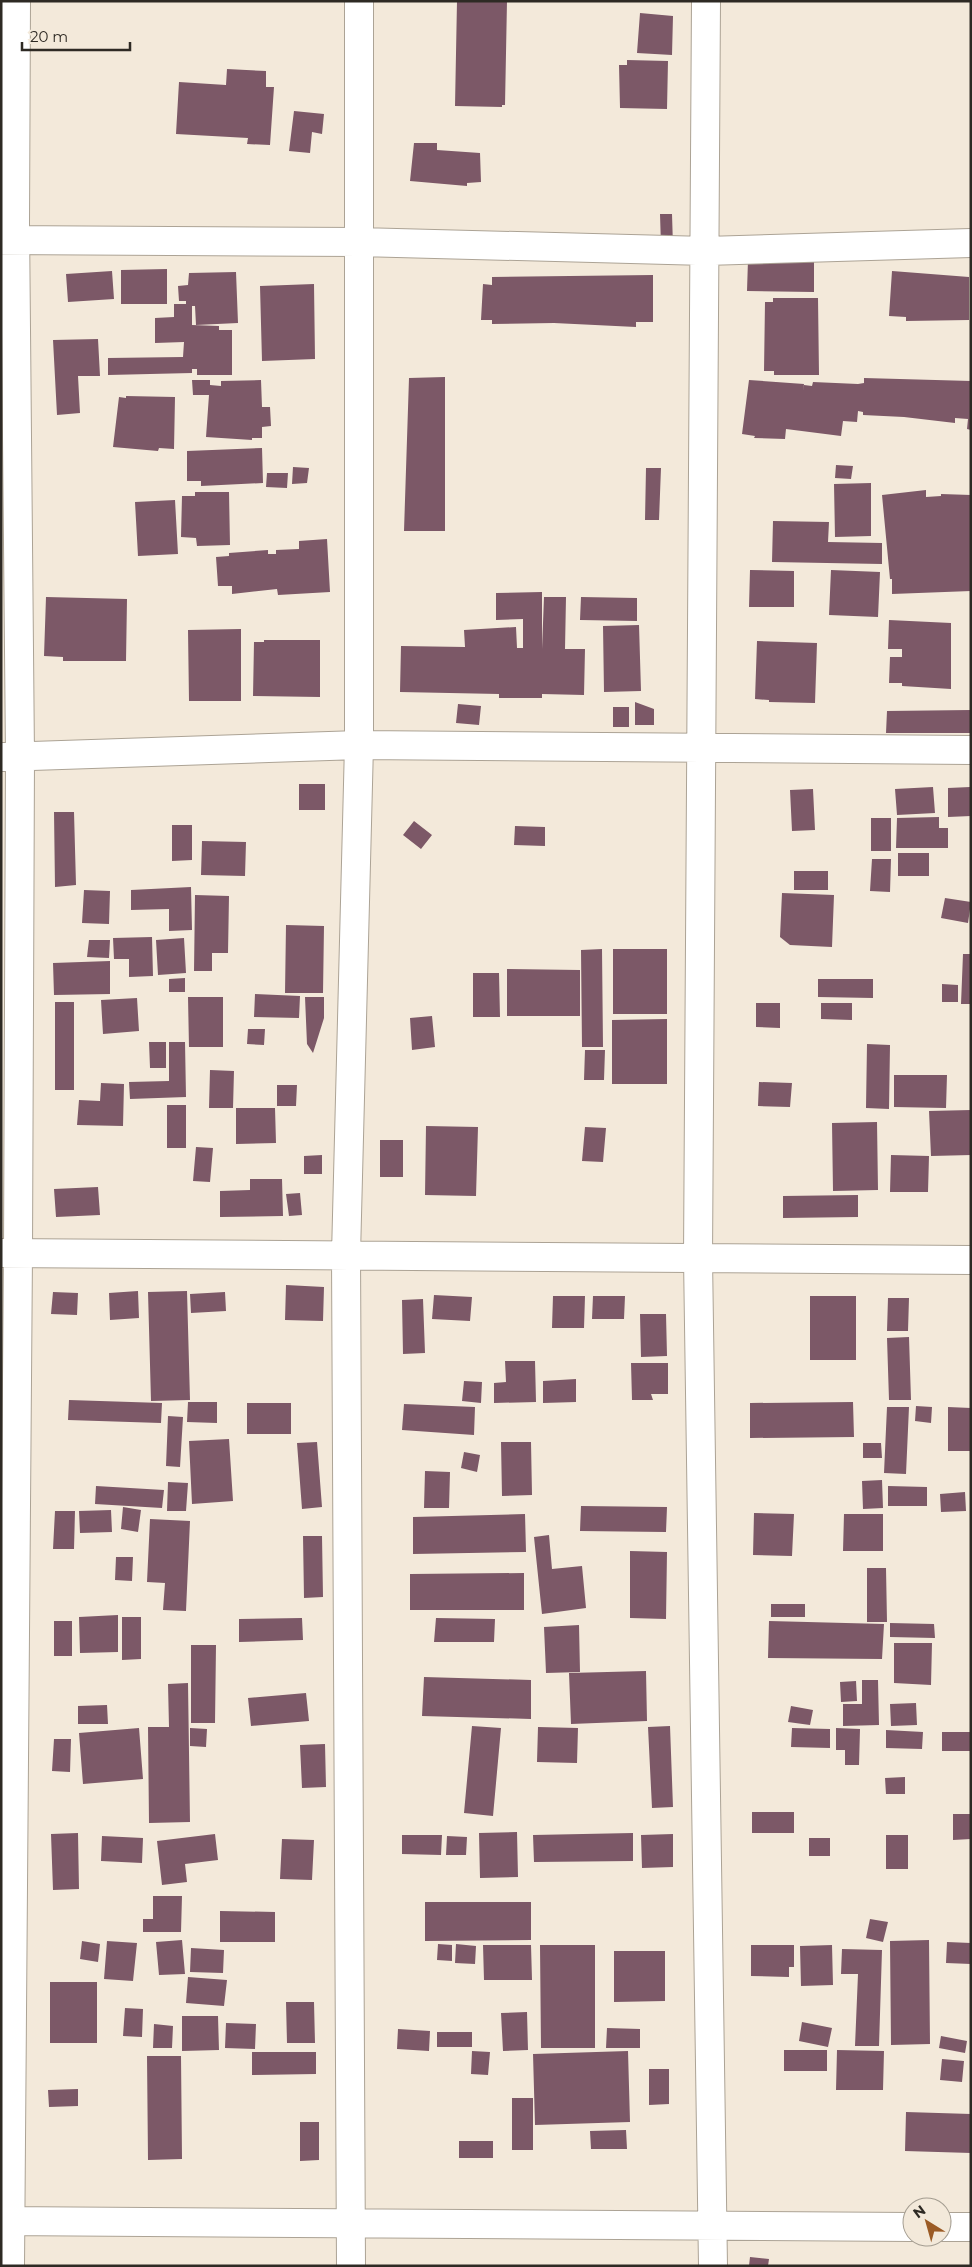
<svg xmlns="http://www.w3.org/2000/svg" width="972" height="2267" font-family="Montserrat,sans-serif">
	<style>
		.building { fill: #7c5867 }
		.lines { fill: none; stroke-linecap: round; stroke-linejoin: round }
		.minor-casing { stroke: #aca395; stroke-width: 30 }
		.minor { stroke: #fff; stroke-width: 28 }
	</style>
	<rect width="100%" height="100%" fill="#f3e9da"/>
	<!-- building -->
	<path class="building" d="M457,1h50l-2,104h-3v2l-47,-1z
		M640,13l33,3 -1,39 -35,-2z
		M627,60l41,1 -1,48 -47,-1 -1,-43h8z
		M227,69l39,2v16h8l-4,58 -23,-1 1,-6 -72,-4 3,-52 47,3z
		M294,111l30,3 -2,20 -10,-2 -2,21 -21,-2z
		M414,143h23v7l43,3 1,29 -14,1v3l-57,-5z
		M660,214h12l1,32h-12z
		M748,260l66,2v30l-67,-1z
		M167,269v35h-46v-34z
		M112,271l2,28 -46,3 -2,-28z
		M892,271l77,6v43l-63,1v-4l-17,-1z
		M236,272l2,51 -42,2 -1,-19h-3v19l27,1v4h13v45h-35v-6h-5v4l-84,2v-17l75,-1 1,-15 -29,1v-25l19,-1v-13h12v-3h-7l-1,-15 10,-1 1,-12z
		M653,275v47h-17v5l-82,-4 -62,1v-4h-11l2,-36 9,1v-8z
		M314,284l1,75 -53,2 -2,-75z
		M773,298h45l1,77h-45v-4h-10l1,-69h8z
		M98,339l2,37h-22l2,37 -23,2 -4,-75z
		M445,377v154h-41l5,-153z
		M864,378l107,3v49l-4,-1 1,-10 -13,-1v5l-51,-6 -41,-2v-3l-5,-1 -1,11 -14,-1 -2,15 -55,-7 -1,10 -31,-1 1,-2 -13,-2 7,-54 55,4 -1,7 1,-6 8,1 1,-4 45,2 6,-1z
		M192,380h18v5l11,1v-5l40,-1 1,27h8l1,19 -9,1v11h-10v2l-46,-3 3,-42h-16z
		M126,396l49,1 -1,52 -15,-1 -1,3 -45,-4 6,-50 7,1z
		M262,448l1,35 -62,3v-5h-14v-30z
		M836,465l17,1 -2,13 -16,-1z
		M293,467l16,1 -2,15 -15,1z
		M646,468h15l-2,52h-14z
		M267,473h21l-1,15 -21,-1z
		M871,483v53l-36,1 -1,-53z
		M926,490v7l15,-1v-2l30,1v96l-79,3v-15h-2l-8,-84z
		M195,492h34l1,53 -33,1 -1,-8 -15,-1 1,-41h13z
		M175,500l3,54 -40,2 -3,-54z
		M773,521l56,1 -1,20 54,1v21l-110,-2z
		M327,539l3,53 -52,3 -1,-6 -45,5v-8h-14l-2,-29 13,-1v-3l39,-3v4h8v-4l23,-1v-8z
		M750,570l44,1v36h-45z
		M831,570l49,2 -2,45 -49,-2z
		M542,592v57l2,-52h22l-1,52h20l-1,46 -42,-1v4h-43v-4l-99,-2 1,-46 64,1 -1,-17 52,-3 1,21h6v-29l-27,1v-27z
		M46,597l81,2 -1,62h-63v-4l-19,-1z
		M581,597l56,1v23l-57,-1z
		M889,620l62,3v66l-49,-3v-3h-13l1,-26h12v-8h-14z
		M639,625l2,66 -37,1 -1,-66z
		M241,629v72h-52l-1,-71z
		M264,640h56v57l-67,-1 1,-54h10z
		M757,641l60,2 -2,60 -46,-1v-2l-14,-1z
		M635,702l19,7v16h-19z
		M458,704l23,2 -2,19 -23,-2z
		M613,707h16v20h-16z
		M971,710v23h-85l1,-22z
		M299,784h26v26h-26z
		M933,787l2,26 -38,2 -2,-26z
		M970,787l1,29 -23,1v-29z
		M813,789l2,41 -23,1 -2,-41z
		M54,812h20l2,73 -21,2z
		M939,817v11h9v20h-52l1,-30z
		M871,818h20v33h-20z
		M414,821l18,14 -11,14 -18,-14z
		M172,825h20v35l-20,1z
		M515,826l30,1v19l-31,-1z
		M202,841l44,1 -1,34 -44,-1z
		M898,853h31v23h-31z
		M872,859h19l-1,33 -20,-1z
		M794,871h34v19h-34z
		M191,887l1,43 -23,1v-22l-38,1v-20z
		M84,890l26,1 -1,33 -27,-1z
		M782,893l52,2 -2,52 -42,-2 -10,-8z
		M195,895l34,1 -1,57h-16v18h-18z
		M945,898l26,4 -3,21 -27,-5z
		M286,925l38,1 -1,67h-38z
		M152,937l1,39 -24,1v-18h-15l-1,-21z
		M184,938l2,35 -28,2 -2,-35z
		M89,940h21l-1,18 -22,-1z
		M602,949l1,98h-21l-1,-97z
		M613,949h54v65h-54z
		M963,954h8v50h-10z
		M110,961v33l-56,1 -1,-32z
		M507,969l73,1v46h-73z
		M473,973h26l1,44h-27z
		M185,978v14h-16v-13z
		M818,979h55v19l-55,-1z
		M942,984l16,1v17h-16z
		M255,994l45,2 -1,22 -45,-1z
		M188,997h35v50h-34z
		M305,997h19v21l-11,35 -6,-9z
		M137,998l2,33 -36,3 -2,-34z
		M55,1002h19v88h-19z
		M756,1003h24v25l-24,-1z
		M821,1003h31v17l-31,-1z
		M432,1016l3,31 -23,3 -2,-32z
		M667,1019v65h-55v-64z
		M248,1029h17l-1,16 -17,-1z
		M149,1042h17v26h-16z
		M169,1042h16l1,55 -56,2 -1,-17 40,-1z
		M867,1044l23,1 -1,64 -23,-1z
		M585,1050h20l-1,30h-20z
		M210,1070l24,1 -1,37h-24z
		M894,1075h53l-1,33 -52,-1z
		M759,1082l33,1 -2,24 -32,-1z
		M101,1083l23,1 -1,42 -46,-1 2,-25 21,1z
		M277,1085h20l-1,21h-19z
		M167,1105h19v43h-19z
		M236,1108h39l1,35 -40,1z
		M971,1110v45l-40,1 -2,-45z
		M877,1122l1,68 -45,1 -1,-68z
		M426,1126l52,1 -2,69 -51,-1z
		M585,1127l21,1 -3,34 -21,-1z
		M380,1140h23v37h-23z
		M196,1147l17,1 -3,34 -17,-1z
		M322,1155v19h-18v-18z
		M891,1155l38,1 -1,36h-38z
		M250,1179h32l1,37 -63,1v-26l30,-1z
		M98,1187l2,28 -44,2 -2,-28z
		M300,1193l2,22 -13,1 -3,-22z
		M858,1195v22l-75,1v-22z
		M286,1285l38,2 -1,34 -38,-1z
		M138,1291l1,27 -29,2 -1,-27z
		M187,1291l3,109 -39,1 -3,-109z
		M53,1292l25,1 -1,22 -26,-1z
		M225,1292l1,19 -35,2 -1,-19z
		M434,1295l38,2 -2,24 -38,-2z
		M553,1296h32l-1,32h-32z
		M593,1296h32l-1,23h-32z
		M810,1296h46v64h-46z
		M888,1298h21l-1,33h-21z
		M423,1299l2,54 -22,1 -1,-54z
		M640,1314h26l1,42 -26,1z
		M909,1337l2,63h-22l-2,-62z
		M505,1361h30l1,41 -42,1v-20l12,-1z
		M631,1363h37v31h-17l2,6h-21z
		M576,1379v23l-33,1v-22z
		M464,1381l18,1 -1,21 -19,-2z
		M69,1400l93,3 -1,20 -93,-3z
		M188,1402h29v21l-30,-1z
		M853,1402l1,35 -104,1v-35z
		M247,1403h44v31h-44z
		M404,1404l71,3 -1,28 -72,-5z
		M916,1406l16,1 -1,16 -16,-2z
		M887,1407h22l-3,67 -22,-1z
		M948,1407l23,1v43h-23z
		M168,1416l15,1 -3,50 -14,-1z
		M229,1439l4,62 -41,3 -3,-63z
		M317,1442l5,65 -20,2 -5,-66z
		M501,1442h30l1,53 -30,1z
		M863,1443h18l1,15h-19z
		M464,1452l16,3 -3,17 -16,-4z
		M425,1471l25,1 -1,36h-25z
		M882,1480l1,28 -20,1 -1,-28z
		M168,1482l20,1 -2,28h-19z
		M96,1486l68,4 -2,18 -67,-4z
		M888,1486l39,1v19h-39z
		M965,1492l1,19 -25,1 -1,-18z
		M581,1506l86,1 -1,25 -86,-1z
		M123,1507l18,3 -3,22 -17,-3z
		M111,1510l1,22 -32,1 -1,-22z
		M55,1511h20l-1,38h-21z
		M754,1513l40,1 -2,42 -39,-1z
		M525,1514l1,38 -113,2v-37z
		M844,1514h39v37h-40z
		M150,1519l40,2 -4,90 -23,-1 2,-27 -18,-1z
		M549,1535l3,34 30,-3 4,42 -44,6 -8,-77z
		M303,1536h19l1,61 -19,1z
		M630,1551l37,1 -1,67 -36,-1z
		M116,1557h17l-1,24 -17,-1z
		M867,1568h19l1,54h-20z
		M524,1573v37h-114v-36z
		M771,1604h34v13h-34z
		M118,1615v37l-38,1 -1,-36z
		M122,1617h19v42l-19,1z
		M302,1618l1,22 -64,2v-23z
		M436,1618l59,1 -1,23h-60z
		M54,1621h18v35h-18z
		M769,1621l115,3 -2,35 -114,-1z
		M890,1623l44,1 1,14 -45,-1z
		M579,1625l1,47 -34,1 -2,-46z
		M894,1643h38l-1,42 -37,-2z
		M191,1645h25l-1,78h-24z
		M646,1671l1,50 -76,3 -2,-51z
		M424,1677l107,3v39l-109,-3z
		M862,1680h16l1,45 -36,1v-22h19z
		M856,1681l1,20 -16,1 -1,-20z
		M188,1683l2,139 -41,1 -1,-96h21l-1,-43z
		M306,1693l3,28 -58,5 -3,-28z
		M916,1703l1,22 -26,1 -1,-22z
		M107,1705l1,19h-30v-18z
		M791,1706l22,4 -3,15 -22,-3z
		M472,1726l29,2 -8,88 -29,-3z
		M670,1726l3,81 -21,1 -4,-81z
		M538,1727l40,1 -1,35 -40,-1z
		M139,1728l4,51 -60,5 -4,-51z
		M190,1728l17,1 -1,18 -16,-1z
		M792,1728l38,1v19l-39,-1z
		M836,1728l24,1 -1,36h-14v-15h-9z
		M886,1730l37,2 -1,17 -36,-1z
		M942,1732h29v19h-29z
		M54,1739h17l-1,33 -18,-1z
		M325,1744l1,43 -24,1 -2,-43z
		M905,1777v17h-19l-1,-16z
		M752,1812h42v21h-42z
		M953,1814h18v25l-18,1z
		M517,1832l1,45 -38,1 -1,-45z
		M78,1833l1,56 -26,1 -2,-56z
		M633,1833v28l-99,1 -1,-27z
		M215,1834l3,26 -33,4 2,18 -25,3 -5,-44z
		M673,1834v33l-31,1 -1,-33z
		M402,1835h40l-1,20 -39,-1z
		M886,1835h22v34h-22z
		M102,1836l41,2 -1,25 -41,-2z
		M447,1836l20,1 -1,18h-20z
		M809,1838h21v18h-21z
		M282,1839l32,1 -2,40 -32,-1z
		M153,1896h29l-1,36h-38v-13h10z
		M425,1902h106v38l-106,1z
		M220,1911l55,1v30h-55z
		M870,1919l18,3 -5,20 -17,-4z
		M182,1940l3,34 -26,1 -3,-33z
		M929,1940l1,104 -39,1 -1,-104z
		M82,1941l18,3 -2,18 -18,-3z
		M107,1941l30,2 -4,38 -29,-2z
		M947,1942l24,1v21l-25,-1z
		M438,1944l14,1v16l-15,-1z
		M456,1944l20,2 -1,18 -20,-1z
		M483,1945h48l1,35h-48z
		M540,1945h55v103h-54z
		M751,1945h43v22h-5v10l-38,-1z
		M832,1945l1,40 -32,1 -1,-40z
		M191,1948l33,2 -1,23 -33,-1z
		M842,1949l40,1 -3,96h-24l3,-72h-17z
		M614,1951h51v50l-51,1z
		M188,1977l39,3 -3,26 -38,-3z
		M50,1982h47v61h-47z
		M286,2002h28l1,41h-28z
		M125,2008l18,1 -1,28 -19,-1z
		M527,2012l1,38 -25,1 -2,-38z
		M182,2016h36l1,34 -37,1z
		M802,2022l30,6 -4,19 -29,-6z
		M226,2023l30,1 -1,25 -30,-1z
		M154,2024l19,2 -1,22h-19z
		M607,2028l33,1v19h-34z
		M398,2029l32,2 -1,20 -32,-2z
		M437,2032h35v15h-35z
		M941,2036l26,5 -2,12 -26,-5z
		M784,2050h43v21h-43z
		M837,2050l47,1 -1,39h-47z
		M472,2051l18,1 -2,23 -17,-1z
		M628,2051l2,71 -95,3 -2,-71z
		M252,2052h64v22l-64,1z
		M147,2056h34l1,103 -34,1z
		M942,2059l22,2 -2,21 -22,-2z
		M649,2069h20v35l-20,1z
		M78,2089v17l-29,1 -1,-17z
		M512,2098h21v52h-21z
		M906,2112l65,2v39l-66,-2z
		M300,2122h19v38l-19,1z
		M626,2130l1,19h-36l-1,-18z
		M459,2141h34v17h-34z
		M750,2257l19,2 -1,7h-19z"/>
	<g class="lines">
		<defs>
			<path id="minor" d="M706,1l-8,1257 15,1008
				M1,240l358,2 347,9 265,-8
				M2,757l357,-12 612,5
				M1,1253l970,7
				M1,2221l911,6
				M942,2227h29
				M10,2266l8,-1013 2,-496 -5,-534 1,-222
				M351,2266l-5,-1011 13,-510v-744"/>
		</defs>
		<!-- minor casing -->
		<use href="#minor" class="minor-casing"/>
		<!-- minor -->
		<use href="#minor" class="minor"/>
	</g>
	<!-- border -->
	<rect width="972" height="2267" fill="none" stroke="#2e2a24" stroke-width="5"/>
	<!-- north arrow -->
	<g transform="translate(927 2222) rotate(323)"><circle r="24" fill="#f3e9da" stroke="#a49d91"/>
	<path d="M0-4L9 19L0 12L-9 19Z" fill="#9b5b25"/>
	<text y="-8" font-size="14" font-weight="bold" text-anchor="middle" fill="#2e2a24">N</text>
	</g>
	<!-- scale -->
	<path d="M22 42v8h108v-8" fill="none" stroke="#2e2a24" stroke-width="2.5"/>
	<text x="30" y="42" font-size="15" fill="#2e2a24" stroke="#f3e9da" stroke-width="4" paint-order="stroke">20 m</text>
</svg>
